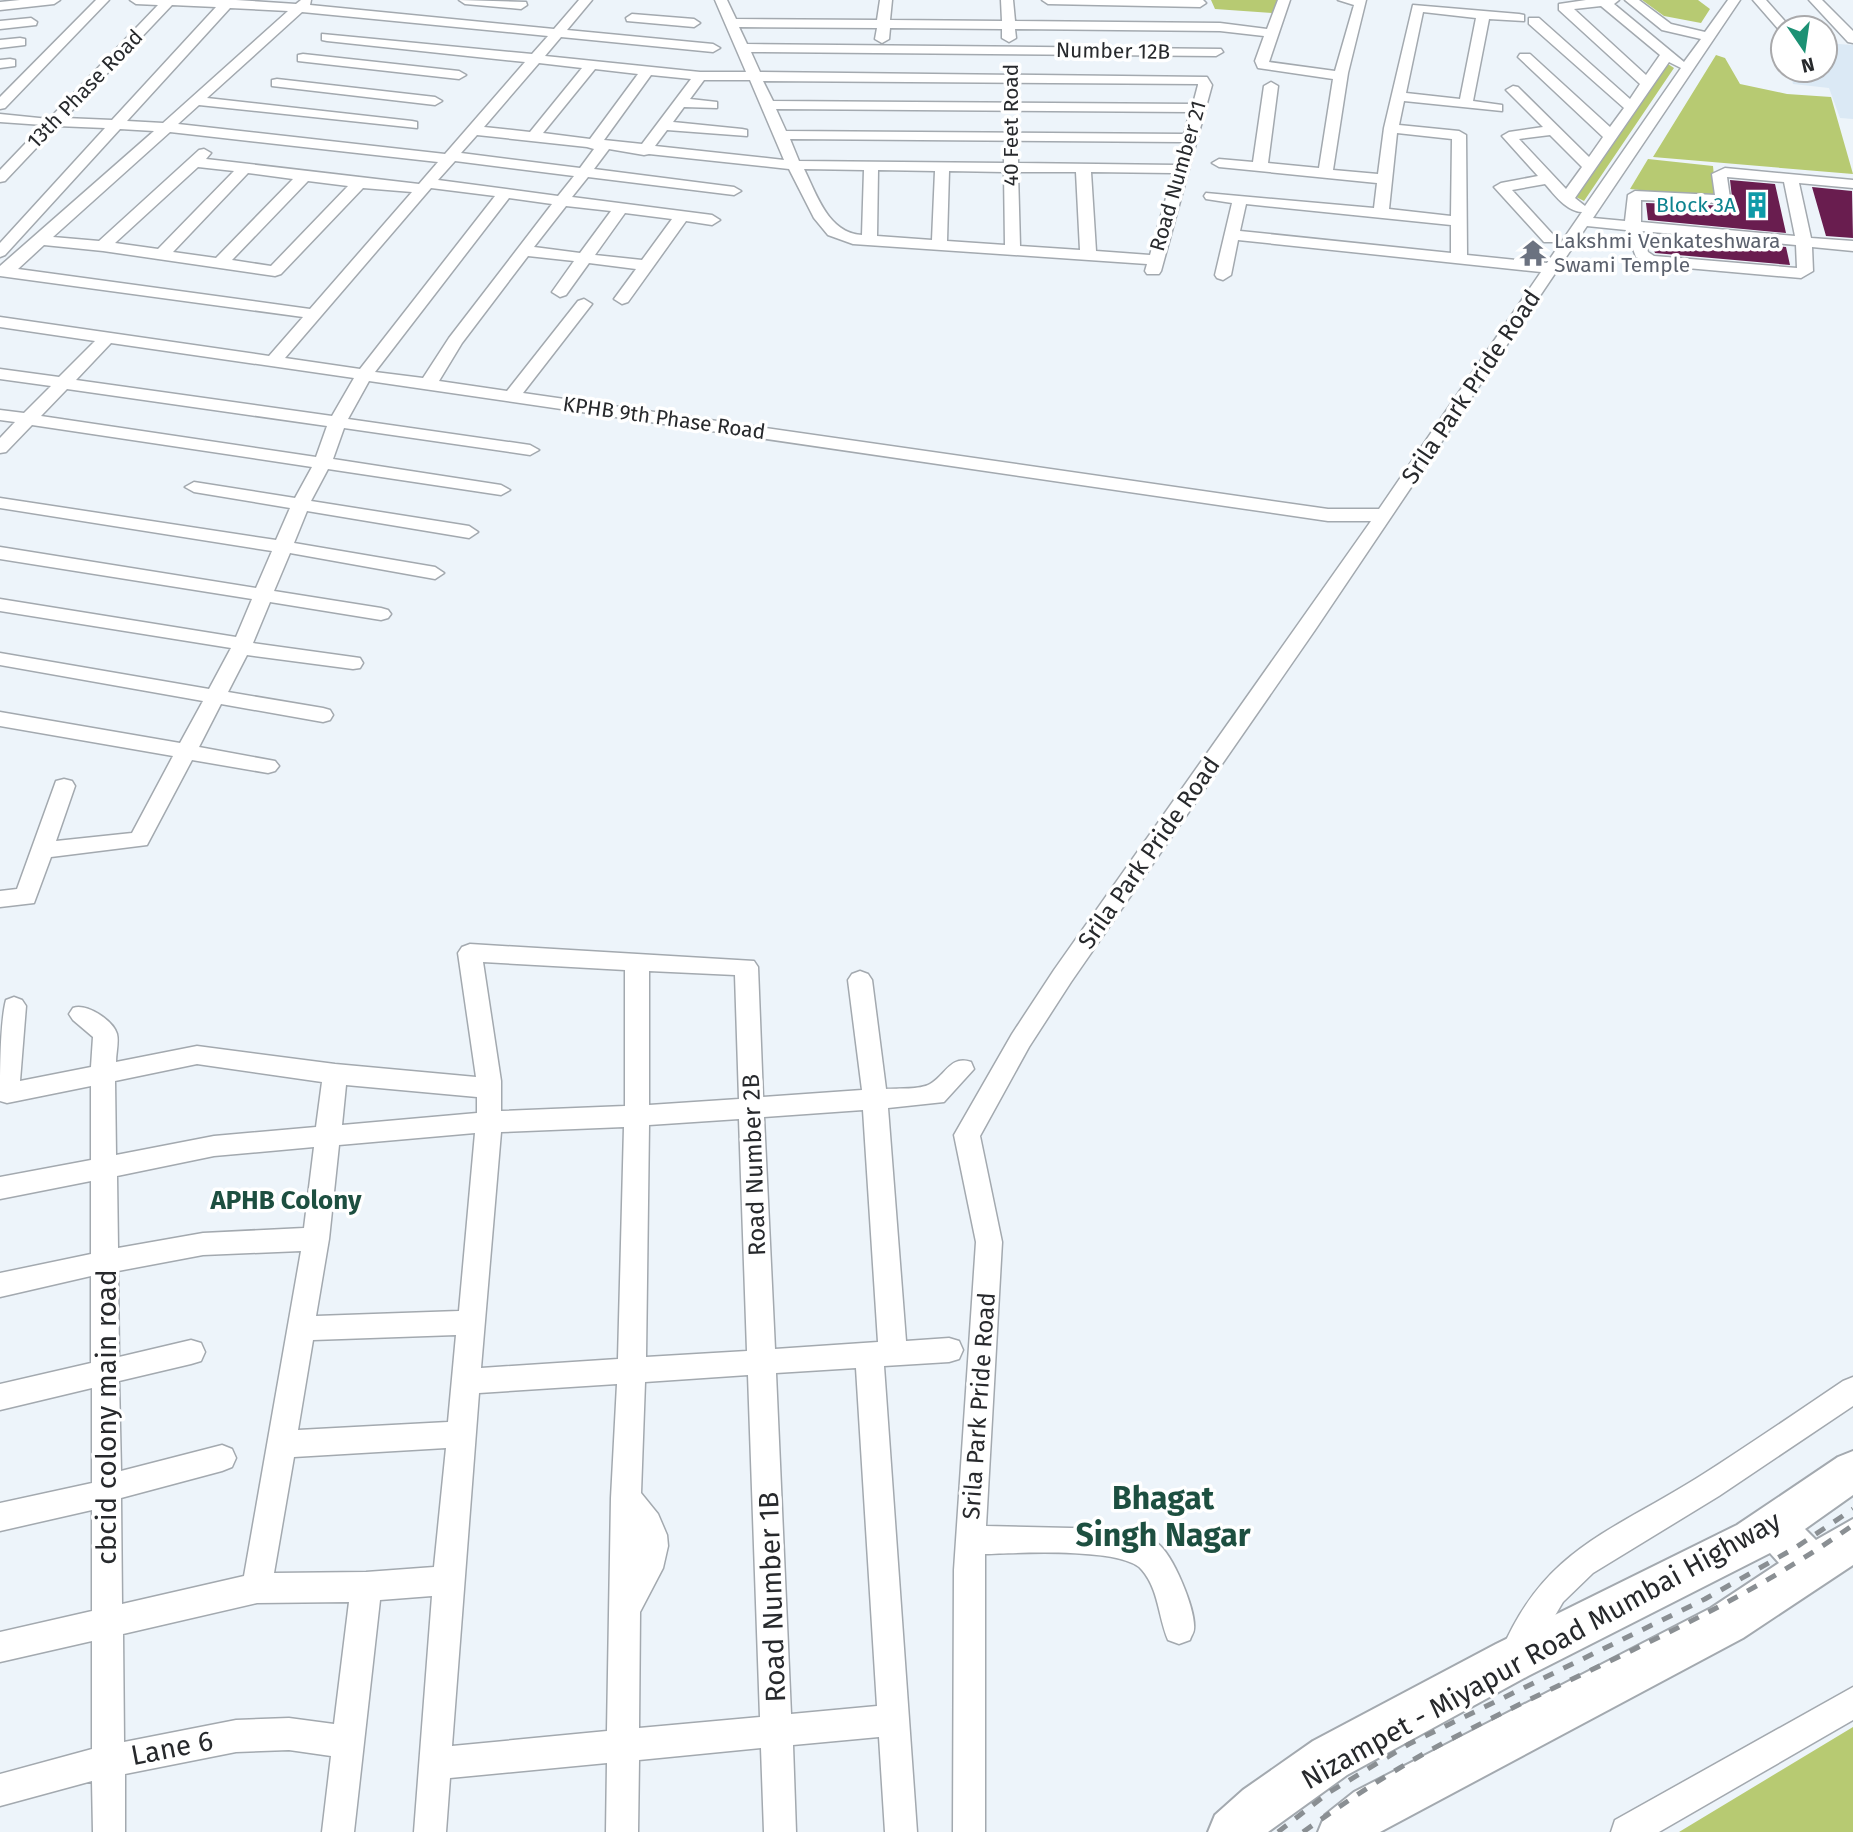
<svg xmlns="http://www.w3.org/2000/svg" width="1853" height="1832" font-family="'Fira Sans',sans-serif">
	<style>
		.built { fill: #dbe9f5 }
		.green { fill: #b7ca72 }
		.building { fill: #691d4f }
		.lines { fill: none; stroke-linecap: round; stroke-linejoin: round }
		.minor-casing { stroke: #a3a9af; stroke-width: 3 }
		.highway-casing { stroke: #a3a9af; stroke-width: 4 }
		.minor { fill: #fff; fill-rule: evenodd }
		.highway { fill: #fff; fill-rule: evenodd }
		.rail { stroke: #8a8f93; stroke-width: 5; stroke-dasharray: 11 11; stroke-linecap: butt }
		.labels { text-anchor: middle; dominant-baseline: central; stroke-width: 7; stroke-linejoin: round; paint-order: stroke }
		.far-street-label { font-size: 21px; fill: #27292c; stroke: #fff }
		.far-culture-label { font-size: 21px; fill: #0d838f; stroke: #fff; text-anchor: end }
		.far-worship-label { font-size: 21px; fill: #5b616d; stroke: #fff; text-anchor: start }
		.street-label { font-size: 24px; fill: #27292c; stroke: #fff }
		.neighbourhood-label { font-size: 26px; font-weight: bold; fill: #1d4f40; stroke: #fff }
		.near-street-label { font-size: 28px; fill: #27292c; stroke: #fff }
		.near-neighbourhood-label { font-size: 32px; font-weight: bold; fill: #1d4f40; stroke: #fff }
	</style>
	<rect width="100%" height="100%" fill="#edf4fa"/>
	<!-- built -->
	<path class="built" d="M1825,43l28,2v74l-13,-1 -11,-30 -36,-4 -4,-14h36z"/>
	<!-- green -->
	<path class="green" d="M1211,0h67l-6,13 -57,-4z
		M1642,0h56l12,9 -9,14 -37,-7z
		M1716,55l9,3 15,26 47,10 44,3 22,77 -200,-17z
		M1668,64l6,4 -90,133 -8,-4z
		M1648,159l65,7 3,32 -86,-9z
		M1853,1727v105h-174z"/>
	<!-- building -->
	<path class="building" d="M1730,180l45,4 11,49 -138,-13 -2,-17 87,3z
		M1812,187l40,4 1,47 -27,-2z
		M1648,234l138,13 4,18 -135,-12z"/>
	<g class="lines">
		<defs>
			<path id="minor" d="M20,0h40l-6,4 -54,6v-8z
				M96,0h13l-104,108 -5,1v-12z
				M130,0h106l60,4 5,-4h10l-1,5 244,24 25,-29h13l-25,30 146,14 7,4 -7,4 -152,-15 -16,19 155,16h46l-31,-72h12l9,19 141,1 3,-20h12l-2,20 112,1 -1,-21h12l2,21 205,2 47,6 11,-29h12l-21,62 66,9 19,-66 -16,-5h28l-18,73 -15,97 45,4 6,-46 29,-123 106,9 5,1v6l-35,-2 -16,82 29,4v6l-98,-10 -5,24 60,6 7,4 1,120 80,8 35,-51c-16,-1 -27,-17 -37,-28l-33,6 45,49 -3,3h-10l-50,-55 7,-4 37,-7 -36,-40 7,-4 34,-5 -37,-37 7,-4 5,1 71,70 14,-20 -85,-80 2,-3h10l80,73 14,-19 -95,-84v-6h10l91,81 10,-15 -81,-74v-6l27,-4h33l-5,4 70,58 17,-23 -39,-9 -37,-30h14l32,24 34,8 23,-32h12l-147,218 32,3 3,-26 7,-4 80,4 -3,-21 13,-6 128,12v8l-54,-5 12,55 42,3v10l-41,-4 1,24 -12,7 -148,-13 -17,-8 -10,-27 -39,-4 -272,404 -244,352 -42,65 -49,89 22,106 -16,284 129,3c14,2 30,5 42,14 16,11 39,67 37,86 0,4 -3,7 -4,11l-11,4 -11,-4c-10,-24 -9,-50 -26,-70 -18,-23 -126,-17 -157,-16v278h-32l1,-262 22,-328 -22,-107 58,-101 42,-64 317,-449h-43l-959,-140 -21,38 182,26 9,5 -9,5 -186,-27 -11,31 168,26 9,5 -9,5 -173,-26 -17,32 158,25 9,6 -9,6 -162,-27 -13,32 141,24 9,6 -9,6 -145,-26 -16,38 107,17 7,2 3,4 -3,4 -7,2 -111,-18 -17,41 100,14 7,1 3,5 -3,5 -7,1 -106,-14 -19,37 95,16 7,2 3,5 -3,5 -7,2 -102,-18 -22,43 76,14 4,5 -4,5 -7,2 -76,-13 -45,85 -96,12 -17,46 -34,4v-16l17,-2 39,-108 8,-2 8,2 3,5 -19,55 76,-8 41,-77 -173,-30v-14l180,31 23,-42 -203,-36v-12l209,36 22,-41 -231,-37v-12l236,38 16,-38 -252,-40v-12l256,41 16,-37 -272,-43v-10l276,42 14,-32 -96,-16 -9,-5 9,-5 101,16 17,-31 -280,-42 -26,27 -6,1v-15l15,-16 -15,-2v-10l24,3 27,-27 -51,-7v-10l59,8 36,-36 -95,-14v-10l269,39 34,-39 -303,-41v-10l154,-135 -34,-2 -115,126 -5,2v-14l105,-115 -48,-2 -52,55 -5,1v-12l43,-45 -43,-3v-8l49,5 109,-114 -22,-1zM172,5l44,2 -104,113 -47,-2zM1601,6l59,49 -14,20 -72,-66zM230,8l58,3 -125,112 -36,-2zM302,12l246,24 -16,18 -210,-20v6l5,1 198,21 -80,92 -267,-30 21,-19 218,23v-6l-5,-1 -205,-23zM1423,12l53,6 -16,81 -54,-6zM739,27l138,1 -2,11 7,4 7,-4 1,-11 112,1v9l7,4 7,-4 -1,-9 205,2 44,5 -9,25 3,7 75,11 -14,89 -51,-5 10,-77 -7,-4 -7,4 -11,76 -34,-3 -7,4 7,4 158,16 -3,25 -168,-15 -2,3 2,3 26,4 -17,72 2,3 6,2 8,-5 7,-35 303,32 -162,237h-51l-805,-116 69,-89 -8,-5 -6,2 -71,90 -68,-10 23,-38 66,-87 46,5 -22,31 8,5 6,-2 23,-32 47,6 -22,30 8,5 6,-2 58,-81 26,4 8,-5 -8,-5 -140,-18 16,-20 146,18 7,-4 -7,-4 -140,-18 15,-20 35,6 5,-1 140,15 25,49 14,17 25,9 294,20 -2,7 2,3h12l2,-3 51,-186 -5,-8 -447,-5 -9,-20 465,4 7,-4 -2,-3 -474,-5zM1669,62l12,6 -96,138 -10,-8zM539,63l43,5 -52,64 -46,-5zM595,69l43,5 -48,65 -47,-6zM651,75l40,4 -49,65 -38,-4zM704,80h46l34,80 -129,-14 12,-16 80,6v-6l-5,-1 -69,-7 11,-15 33,1v-6l-27,-3zM763,81l435,3v1l-5,19 -420,-3zM776,109l414,3 -6,22 -398,-3zM170,132l268,30 -19,22 -213,-25 5,-6 -7,-4 -5,1 -100,91 -46,-4zM1397,133l55,6 -1,77 -62,-7zM477,135l110,12 7,2 -14,19 -119,-15zM1550,135l32,32 -16,22 -47,-50zM790,139l392,3 -6,23 -158,-2v-10l-7,-4 -7,4v10l-205,-2zM455,161l119,15 -16,20 -120,-16zM198,167l36,4 -76,78 -43,-6zM804,169l60,1 -2,65c-34,-2 -45,-40 -58,-66zM878,170l57,1 -3,69 -55,-4zM949,171l55,1 1,73 -58,-4zM1018,172h58l4,78 -60,-4zM1091,172l82,1 -23,82 -54,-4zM248,173l45,6 -77,79 -43,-6zM1727,177l57,5 11,54 -154,-14v-22l84,3 5,-5zM308,181l40,5 -77,80 -39,-6zM363,188l49,4 -102,117 -292,-40 26,-24 59,6 172,25 6,-2zM431,188l64,8 -135,173 -75,-11zM509,198l43,6 -103,134 -26,40 -48,-6zM1246,204l205,21v28l-211,-22zM566,206l45,5 -31,42 -46,-6zM625,213l47,6 -30,41 -47,-5zM1641,231l155,14 1,23 -143,-12 -6,-4zM111,343l243,35 -22,38 -256,-36zM67,389l260,37 -11,31 -275,-41z
				M459,0l67,2 1,3 -6,4 -56,-5z
				M1042,0h161l3,3 -6,4 -152,-3z
				M1753,0h13l25,28 -11,3z
				M1809,0h13l31,31v12l-5,-1z
				M632,14l62,5 6,4 -6,4 -67,-6 -1,-3z
				M31,18l6,4 -1,3 -36,4v-8z
				M20,38l5,1v6l-25,3v-8z
				M303,54l156,17 7,4 -7,4 -161,-18v-6z
				M10,59l5,1v6l-15,2v-8z
				M277,79l158,18 7,4 -7,4 -163,-19v-6z
				M470,944l284,17 4,6 5,130 99,-7 -14,-110 4,-6 8,-3 8,3 4,6 14,109c12,-1 34,1 44,-5 16,-9 20,-29 41,-22l3,7 -30,33 -56,6 18,233 43,-3 10,3 4,9 -4,9 -10,3 -65,4 33,466h-32l-6,-95 -86,8 3,87h-32l-3,-84 -122,12 -1,72h-32l1,-69 -157,15 -4,54h-32l18,-236 -52,4 -26,232h-32l9,-76 -42,-6 -53,2 -111,22v58h-32l-1,-51 -92,25v-32l92,-25v-108l-92,21v-30l92,-21v-101l-92,21v-28l92,-20v-95l-92,22v-26l91,-21v-87l-91,21v-24l91,-19v-73l-91,18v-22l91,-17v-74l-84,17 -7,-2c0,-27 0,-79 6,-101l8,-3 8,3 4,6 -6,75 71,-14 2,-30 -20,-17 -4,-6 4,-6c13,-5 40,12 44,26 2,8 -1,19 -1,28l81,-16 138,18 141,13 -18,-124 4,-6zM483,962l142,8v136l-124,5v-30zM649,971l86,4 4,124 -90,6zM197,1064l125,18 -6,45 -102,9 -98,19 -1,-74zM346,1085l131,12v16l-135,12zM863,1110l15,232 -103,7 -11,-232zM739,1119l8,232 -101,6 3,-232zM624,1127l-6,232 -137,9 20,-236zM475,1133l-16,178 -143,5 13,-77 10,-94zM314,1147l-10,81 -101,5 -85,15 -1,-72 97,-20zM301,1251l-57,325 -122,28 -1,-106 101,-27 10,-4 4,-9 -4,-9 -10,-4 -101,26 -2,-90 72,-17 10,-3 4,-9 -4,-9 -10,-3 -72,17 -1,-86 85,-16zM456,1335l-8,87 -150,8 15,-90zM856,1368l21,338 -86,8 -15,-341zM748,1375l12,342 -121,11 1,-116 23,-44 5,-22 -1,-11 -9,-21 -17,-21 4,-111zM617,1384l-6,114 -4,233 -155,15 27,-353zM446,1448l-12,119 -68,5 -92,1 20,-116zM349,1602l-15,122 -45,-6 -53,2 -112,22 -1,-108 134,-31z
				M1853,1377v29l-134,90 -126,77 -30,29 -37,63 -11,4 -11,-4 -4,-11c43,-104 109,-121 197,-176 49,-31 97,-64 146,-97z
				M1853,1687v33l-194,112h-48l4,-12z"/>
			<path id="highway" d="M1853,1451v44l-48,34 11,11 37,-21v46l-110,73 -363,194h-62l7,-17 29,-23 357,-184 68,-45 -9,-10 -242,123 -181,99 -79,57h-60l7,-17 28,-25 70,-49 183,-97 241,-119 101,-68z"/>
		</defs>
		<!-- minor casing -->
		<use href="#minor" class="minor-casing"/>
		<!-- highway casing -->
		<use href="#highway" class="highway-casing"/>
		<!-- minor -->
		<use href="#minor" class="minor"/>
		<!-- highway -->
		<use href="#highway" class="highway"/>
		<!-- rail -->
		<path class="rail" d="M1278,1832l50,-39 81,-49 296,-145 90,-51 58,-39
			M1303,1832c48,-34 96,-66 148,-93 135,-71 277,-125 402,-214"/>
	</g>
	<!-- icons -->
	<defs>
		<symbol id="building-bare" viewBox="-9 -9 18 18"><path d="M-4-6H4V6H1V3H-1V6H-4ZM-2.5-4.3h1.7v1.8h-1.7ZM.8-4.3h1.7v1.8H.8ZM-2.5-1h1.7V.8h-1.7ZM.8-1h1.7V.8H.8Z" fill="#0f9aa8" stroke="#fff" stroke-width="2.5" paint-order="stroke"/></symbol>
		<symbol id="temple-bare" viewBox="-9 -9 18 18"><path d="M0-6L5-2H3V0L6.5 2.5H4V6H1.5V3h-3V6H-4V2.5H-6.5L-3 0V-2H-5Z" fill="#6b7280" stroke="#fff" stroke-width="2.5" paint-order="stroke"/></symbol>
	</defs>
	<g fill-rule="evenodd">
		<use href="#building-bare" x="1738" y="186" width="38" height="38"/>
		<use href="#temple-bare" x="1514" y="234" width="38" height="38"/>
	</g>
	<g class="labels">
		<!-- far-street labels -->
		<g class="far-street-label">
			<text transform="translate(1113 51) rotate(1)">Number 12B</text>
			<text transform="translate(85 89) rotate(-46)">13th Phase Road</text>
			<text transform="translate(1011 125) rotate(-90)">40 Feet Road</text>
			<text transform="translate(1178 176) rotate(-74)">Road Number 21</text>
			<text transform="translate(664 418) rotate(8)">KPHB 9th Phase Road</text>
		</g>
		<!-- far-culture labels -->
		<g class="far-culture-label">
			<text x="1736" y="205">Block 3A</text>
		</g>
		<!-- far-worship labels -->
		<g class="far-worship-label">
			<text x="1554" y="241">Lakshmi Venkateshwara<tspan x="1554" dy="24">Swami Temple</tspan></text>
		</g>
		<!-- street labels -->
		<g class="street-label">
			<text transform="translate(1471 387) rotate(-56)">Srila Park Pride Road</text>
			<text transform="translate(1149 853) rotate(-55)">Srila Park Pride Road</text>
			<text transform="translate(754 1165) rotate(-92)">Road Number 2B</text>
			<text transform="translate(979 1406) rotate(-86)">Srila Park Pride Road</text>
		</g>
		<!-- neighbourhood labels -->
		<g class="neighbourhood-label">
			<text x="286" y="1200">APHB Colony</text>
		</g>
		<!-- near-street labels -->
		<g class="near-street-label">
			<text transform="translate(106 1417) rotate(-90)">cbcid colony main road</text>
			<text transform="translate(772 1597) rotate(-92)">Road Number 1B</text>
			<text transform="translate(1541 1650) rotate(-29)">Nizampet - Miyapur Road Mumbai Highway</text>
			<text transform="translate(172 1748) rotate(-11)">Lane 6</text>
		</g>
		<!-- near-neighbourhood labels -->
		<g class="near-neighbourhood-label">
			<text x="1163" y="1498">Bhagat<tspan x="1163" dy="37">Singh Nagar</tspan></text>
		</g>
	</g>
	<!-- north arrow -->
	<g transform="translate(1804 49) rotate(167)"><circle r="33" fill="#ffffff" stroke="#a9a9ab" stroke-width="2"/>
	<path d="M0-5L12 26L0 18L-12 26Z" fill="#1c9174"/>
	<text y="-10" font-size="19" font-weight="bold" text-anchor="middle" fill="#27292c">N</text>
	</g>
</svg>
